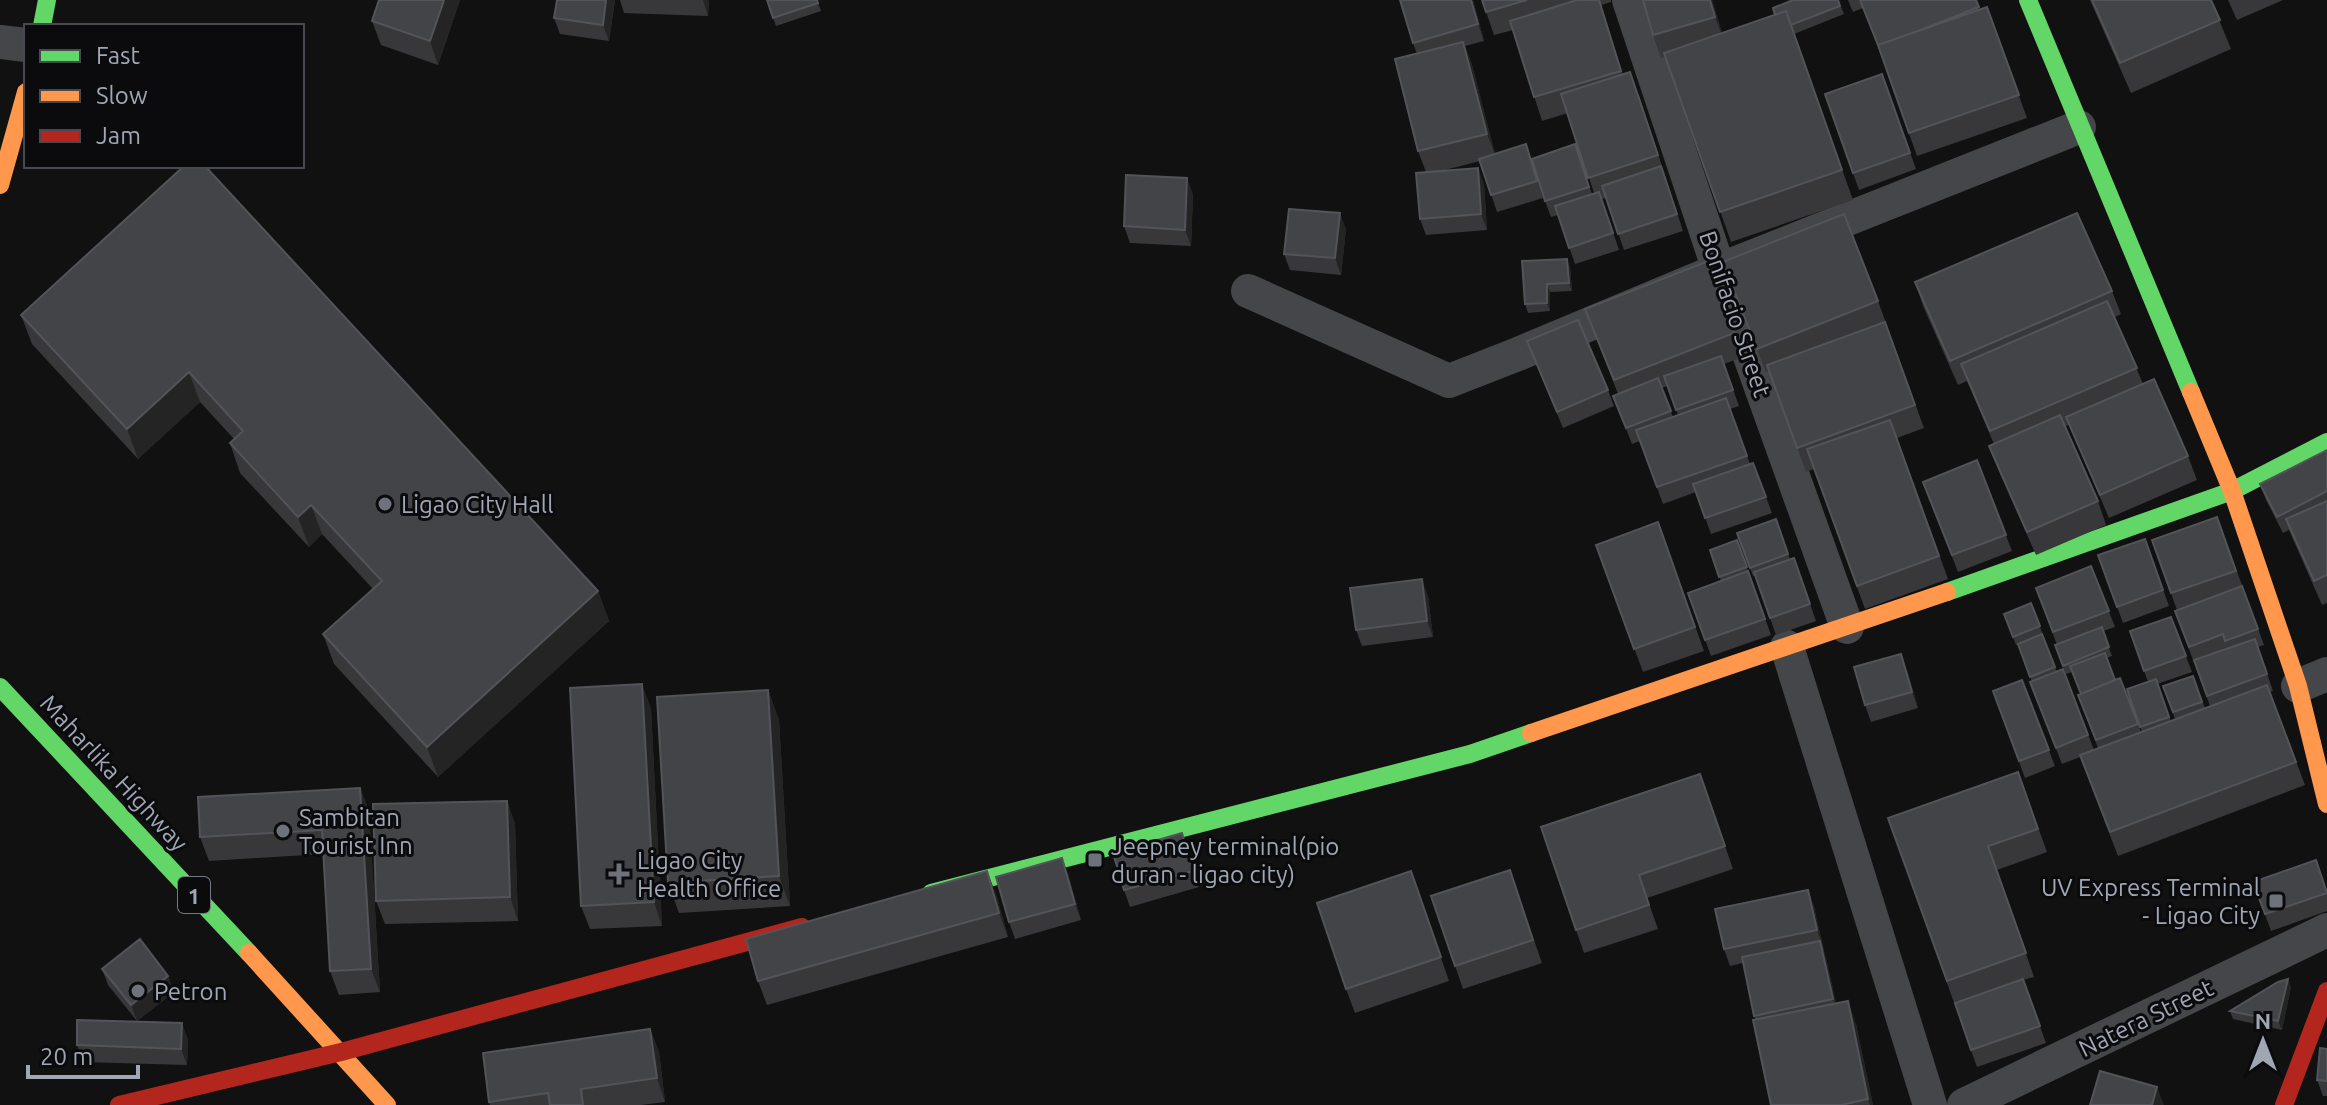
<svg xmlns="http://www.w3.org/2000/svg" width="2327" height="1105" font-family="Ubuntu,sans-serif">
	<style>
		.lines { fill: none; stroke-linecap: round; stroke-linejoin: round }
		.street { stroke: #45464a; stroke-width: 34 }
		.fast { stroke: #63d668; stroke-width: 18 }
		.slow { stroke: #ff974d; stroke-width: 18 }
		.jam { stroke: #b3261e; stroke-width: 18 }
		.wall { fill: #38383b; fill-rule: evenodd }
		.shaded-wall { fill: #242425 }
		.building { fill: #434448; stroke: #525459; stroke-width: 2 }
		.poi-dot { fill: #6e727b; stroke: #0b0b0d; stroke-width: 3 }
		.labels { text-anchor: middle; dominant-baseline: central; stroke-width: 6; stroke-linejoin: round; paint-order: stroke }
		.shield { fill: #0b0b0d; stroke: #737882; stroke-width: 2 }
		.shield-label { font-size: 22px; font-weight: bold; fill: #a0a7b4 }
		.street-label { font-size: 24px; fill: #a0a7b4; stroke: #0b0b0d }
		.poi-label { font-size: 24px; fill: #a0a7b4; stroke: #0b0b0d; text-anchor: start }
	</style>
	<rect width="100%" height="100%" fill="#111"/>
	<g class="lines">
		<!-- street -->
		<path class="street" d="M1629,0l90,270 128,357
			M0,42l26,3
			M1248,291l201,90 69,-27 201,-84 360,-143
			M1787,647l143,458
			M2298,686l29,-12
			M1964,1105l363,-175"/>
		<!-- fast -->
		<path class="fast" d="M2028,0l163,392
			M42,26l5,-26
			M1947,592l285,-101 95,-49
			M0,687l249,266
			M931,893l539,-139 61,-21"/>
		<!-- slow -->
		<path class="slow" d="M0,185l26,-93
			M2191,392l41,99 66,195 29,118
			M1531,733l416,-141
			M249,953l138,152"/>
		<!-- jam -->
		<path class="jam" d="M119,1105l222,-53 461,-125
			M2284,1105l43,-114"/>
	</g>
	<!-- wall -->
	<path class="wall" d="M460,0l-22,65 -57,-20 -9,-24z
		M557,0h58l-6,41 -49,-7 -6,-16z
		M620,0h89l-1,16 -84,-3z
		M767,0h50l4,11 -45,15z
		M1473,0l11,41 -19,5 7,19 23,89 37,7 11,37 -46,14 -17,-51 -39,10 43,13 3,46 -61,5 -6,-16 6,-47 -8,-21 -1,-97 -4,-11z
		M1482,0h129v2l-10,3 22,69 16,21 44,136 -59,19 -18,-52 -4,1 17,51 -44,14 -17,-49 -7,2 -6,-16 30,-57 17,50 2,-1 -26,-80 -26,8 -29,-91 -19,5z
		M1643,0h69l10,33 116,-33 6,14 -50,20 59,166 -122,42 -65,-185 -5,1 -8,-23z
		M1848,0h128l4,9 7,-2 40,111 -110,38 -36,-101 -18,-47 -10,4z
		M2090,0h121l20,49 -100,44z
		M2228,0h55l-46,20z
		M1882,74l34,95 -57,21 -34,-96z
		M184,166l414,425 11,30 -171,156 -104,-113 -11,-30 50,-45 -51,-55 -13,13 -69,-74 -10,-30 4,-4 -34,-37 -62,57 -106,-115 -11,-29z
		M1193,194l-2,52 -61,-3 -6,-17z
		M1346,229l-5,46 -51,-5 -6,-16z
		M1522,261l48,6 2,24 -22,1v19l-22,2 -3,-9z
		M1723,262l155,39 46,127 -27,10 51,141 -83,30 -51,-140 -8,3 -37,-101 -3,1z
		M1915,282l197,9 9,23 -6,3 28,67 45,72 9,24 -88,38 -40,-93 -4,1 33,75 8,24 -70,30 -38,-86 -9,-23 5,-2 -27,-63 -9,4 -35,-79z
		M1585,309l149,24 9,24 -19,7 15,42 -9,3 20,55 3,-1 19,50 -61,21 -15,-42 -33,12 -23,-63 -8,3 -19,-48 5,-2zM1667,386l11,29 -5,2 -11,-29z
		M1527,341l81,49 6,16 -51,22z
		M2327,450v153l-5,2 -33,-75 -6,3 -17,-33 -6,-16z
		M1977,460l35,91 -54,21 -29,-74z
		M2217,517l47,128 -6,2 15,44 -3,1 35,93 -187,71 -38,-99 -18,7 -26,-66 -4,-16 -14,-37h-2l-12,-31 27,-11 26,69 6,-3 31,81 4,-2 -20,-53 3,-1 -9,-22 -6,2 -11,-29h2l-21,-57 55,-22 24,61 -12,4 9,25 -6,2 9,22 5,-2 21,54h1l-15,-43 21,-7 -18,-51 41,-14 21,55 -35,12 14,37 4,-2 -12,-33 30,-10 12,32 5,-2 -35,-95 2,-1 -25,-70z
		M1776,519l14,40 4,-1 22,63 -40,14 -21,-60 -2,1 -16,-43z
		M1658,522l46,129 -61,21 -47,-127z
		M2145,539l24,67 -46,17 -25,-68z
		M1737,540l34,95 -60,21 -23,-63 33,-12 -11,-31z
		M1428,596l5,41 -71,9 -6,-16z
		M1907,670l11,38 -47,14 -6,-17z
		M2022,680l33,86 -30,12 -32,-87z
		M768,690l11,30 11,186 -111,7 -11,-30z
		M651,708l11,218 -72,3 -9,-23z
		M2018,772l29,80 -50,18 37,107 -11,3 23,63 -69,24 -89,-249z
		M1700,774l33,95 -86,29 11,31 -74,24 -8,-23z
		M360,788l9,23 11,181 -41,3 -9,-24 -7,-117 -114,7 -9,-24z
		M507,801l8,23 3,97 -133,3 -9,-23z
		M1188,850l11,37 -69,20 -6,-17z
		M1062,858l6,16 13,46 -66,19 -6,-17z
		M1510,870l32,93 -79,26 -32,-93z
		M1411,871l38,110 -94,32 -9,-24z
		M2253,882l74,7v22l-56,20z
		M1808,890l6,17 22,96 20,21 17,81h-102l-16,-86 -12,-56 -13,3 -6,-17z
		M996,894l12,43 -241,68 -9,-24z
		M102,969l66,7 6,16 -37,29 -29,-36z
		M2291,987l-9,43 -49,-11 -3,-8z
		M650,1029l9,23 6,50 -24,3h-151l-1,-3z
		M188,1039l-1,26 -104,-3 -6,-17z
		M2327,1049v47h-4l-6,-16z"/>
	<!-- shaded-wall -->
	<path class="shaded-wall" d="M444,0h16l-22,65 -8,-24z
		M606,0h9l-6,41 -6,-16z
		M703,0h6l-1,16z
		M1471,0h2l11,41 -6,-17z
		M1599,0l6,17 24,78 -8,-24z
		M1710,0h2l12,41 -9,-24z
		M1463,42l9,23 24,92 -9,-23z
		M1478,168l6,16 3,46 -6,-16z
		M1187,178l6,16 -2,52 -6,-16z
		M1340,213l6,16 -5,46 -6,-17z
		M1567,259l3,8 2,24 -3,-8z
		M1547,284l3,8v19l-3,-8z
		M189,372l11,30 -62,57 -11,-30z
		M311,505l11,29 -13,13 -11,-30z
		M1422,579l6,17 5,41 -6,-16z
		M598,591l11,30 -171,156 -11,-30z
		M1901,654l6,16 11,38 -6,-16z
		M642,684l9,24 11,218 -8,-24z
		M768,690l11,30 11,186 -11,-30z
		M360,788l9,23 11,181 -9,-23z
		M507,801l8,23 3,97 -8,-24z
		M1182,833l6,17 11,37 -6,-16z
		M1062,858l6,16 13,46 -6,-16z
		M987,871l9,23 12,43 -9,-24z
		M1808,890l6,17 9,40 -6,-17z
		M1820,941l6,16 13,59 -6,-17z
		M168,976l6,16 -37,29 -6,-16z
		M2288,979l3,8 -9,43 -4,-9z
		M1848,1001l8,23 17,81h-3l-2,-6z
		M182,1023l6,16 -1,26 -6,-16z
		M650,1029l9,23 6,50 -8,-24z
		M2157,1087l7,18h-12z"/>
	<!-- building -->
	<path class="building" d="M379,0h65l-14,41 -58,-20z
		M557,0h49l-3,25 -49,-7z
		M767,0h50l1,3 -45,15z
		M1400,0h71l7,24 -65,19z
		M1482,0h45l-41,12z
		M1577,0h22l22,71 -87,26 -24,-76z
		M1643,0h67l5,17 -62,18z
		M1793,0h45l2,6 -49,19 -5,-14 -11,4 -2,-7z
		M1860,0h116l3,7 -61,24 -40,14z
		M2092,0h119l9,20 -100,43z
		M1987,7l32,88 -110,38 -31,-88z
		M1786,11l56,159 -122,42 -56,-159z
		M1463,42l24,92 -69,17 -23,-92z
		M1630,72l28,83 -70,23 -27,-84z
		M1882,74l28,79 -57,20 -28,-79z
		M1526,144l11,37 -46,14 -12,-36z
		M1575,144l14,43 -44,14 -13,-42z
		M184,166h21l393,425 -171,156 -104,-113 59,-53 -71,-76 -13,12 -68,-74 13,-12 -54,-59 -62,57 -106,-114z
		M1661,166l16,48 -59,20 -16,-48z
		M1478,168l3,46 -61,5 -4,-46z
		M1126,175l61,3 -2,52 -61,-4z
		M1599,192l14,41 -44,15 -14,-42z
		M1289,209l51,4 -5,45 -51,-4z
		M2077,213l35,78 -162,70 -35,-79z
		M1844,214l34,87 -121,48 -34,-87z
		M1567,259l2,24 -22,1v19l-22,1 -3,-43z
		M1706,262l28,71 -120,47 -29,-71z
		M2107,301l30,67 -147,63 -29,-67z
		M1578,320l30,70 -51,22 -30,-71z
		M1885,322l30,83 -118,43 -30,-83z
		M1721,356l12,34 -57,20 -12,-34z
		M1658,378l13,33 -45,17 -13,-32z
		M2154,379l34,77 -88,39 -34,-78z
		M1726,398l21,58 -90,31 -21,-57z
		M2060,415l38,86 -71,31 -38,-86z
		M1890,420l49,136 -82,30 -50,-137z
		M2327,450v41l-50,26 -17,-33z
		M1977,460l29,75 -54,20 -29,-73z
		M1753,463l13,34 -61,21 -12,-34z
		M2327,501v74l-13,6 -28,-62z
		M2217,517l19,54 -65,22 -19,-53z
		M1776,519l12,35 -38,14 -13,-35z
		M1658,522l37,105 -61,22 -38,-104z
		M2145,539l18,51 -46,17 -19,-52z
		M1737,540l10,27 -28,10 -9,-27z
		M1794,558l16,46 -40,14 -16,-46z
		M2091,566l18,45 -56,21 -17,-44z
		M1748,571l17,48 -60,21 -17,-47z
		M1422,579l5,42 -71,9 -6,-42z
		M2242,586l16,43 -33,12 -2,-7 -34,13 -14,-36z
		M2031,603l9,23 -27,11 -9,-23z
		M2171,617l15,39 -42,15 -14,-40z
		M2102,627l7,20 -46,19 -8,-21z
		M2042,634l13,33 -25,10 -12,-33z
		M2255,639l12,35 -60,22 -13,-36z
		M2105,653l10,27 -34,14 -11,-28z
		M1901,654l11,38 -47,13 -11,-38z
		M2063,669l25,66 -32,13 -26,-66z
		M2193,676l9,26 -29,10 -10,-26z
		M2120,678l18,46 -42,16 -18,-45z
		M2156,679l13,38 -29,10 -13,-38z
		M2022,680l27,70 -30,11 -26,-70z
		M642,684l12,218 -73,4 -11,-218z
		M2267,685l29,77 -186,70 -30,-77z
		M768,690l11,186 -111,7 -11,-186z
		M2018,772l20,57 -50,17 38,107 -79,28 -59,-163z
		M1700,774l25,72 -86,29 10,30 -73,25 -35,-103z
		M360,788l11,181 -41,2 -8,-141 -122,7 -2,-40z
		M507,801l3,96 -134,4 -3,-97z
		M1182,833l11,38 -69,19 -11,-37z
		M1062,858l13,46 -66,18 -13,-45z
		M2316,860l11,33 -62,21 -12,-32z
		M1510,870l23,70 -78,26 -24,-70z
		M987,871l12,42 -241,68 -12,-42z
		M1411,871l30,86 -95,32 -29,-86z
		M1808,890l9,40 -93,19 -9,-40z
		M140,939l28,37 -37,29 -29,-36z
		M1820,941l13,58 -79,17 -12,-59z
		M2023,979l17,47 -69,24 -16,-47z
		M2288,979l-10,42 -48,-10 48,-29z
		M1848,1001l20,98 -27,6h-70l-18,-85z
		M77,1020l105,3 -1,26 -104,-4z
		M650,1029l7,49 -76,11 2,16h-33l-2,-12 -59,9 -6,-49z
		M2320,1048l7,1v32l-10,-1z
		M2100,1071l57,16 -5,18h-62z"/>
	<!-- markers -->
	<g class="poi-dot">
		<circle cx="385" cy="504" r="8"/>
		<circle cx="283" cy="831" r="8"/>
		<rect x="1087" y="852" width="16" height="16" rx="4"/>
		<path d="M615 862h8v8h8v8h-8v8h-8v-8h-8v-8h8z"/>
		<rect x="2268" y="893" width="16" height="16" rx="4"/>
		<circle cx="138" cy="991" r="8"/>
	</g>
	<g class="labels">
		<!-- shield labels -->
		<rect class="shield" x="178" y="877" width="32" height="36" rx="6"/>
		<g class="shield-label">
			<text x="194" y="895">1</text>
		</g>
		<!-- street labels -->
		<g class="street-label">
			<text transform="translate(1735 314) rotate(71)">Bonifacio Street</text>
			<text transform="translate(114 773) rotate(47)">Maharlika Highway</text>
			<text transform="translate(2146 1018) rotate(-26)">Natera Street</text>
		</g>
		<!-- poi labels -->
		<g class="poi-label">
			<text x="401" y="504">Ligao City Hall</text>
			<text x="299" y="817">Sambitan<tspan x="299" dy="28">Tourist Inn</tspan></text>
			<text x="1111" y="846">Jeepney terminal(pio<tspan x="1111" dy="28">duran - ligao city)</tspan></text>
			<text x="637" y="860">Ligao City<tspan x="637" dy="28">Health Office</tspan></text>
			<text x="2260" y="887" text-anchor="end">UV Express Terminal<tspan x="2260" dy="28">- Ligao City</tspan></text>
			<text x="154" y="991">Petron</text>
		</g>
	</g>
	<!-- legend -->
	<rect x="24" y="24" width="280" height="144" fill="#0b0b0d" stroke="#474950" stroke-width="2"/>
	<rect x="40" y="50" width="40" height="12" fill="#63d668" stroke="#474950" stroke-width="2"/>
	<text x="96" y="64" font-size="24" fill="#a0a7b4">Fast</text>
	<rect x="40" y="90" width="40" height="12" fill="#ff974d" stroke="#474950" stroke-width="2"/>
	<text x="96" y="104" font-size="24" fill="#a0a7b4">Slow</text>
	<rect x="40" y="130" width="40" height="12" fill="#b3261e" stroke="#474950" stroke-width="2"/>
	<text x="96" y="144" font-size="24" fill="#a0a7b4">Jam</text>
	<!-- north arrow -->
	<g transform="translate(2263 1041)" stroke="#0b0b0d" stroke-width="6" paint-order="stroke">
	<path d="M0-6L14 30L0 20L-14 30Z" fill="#a0a7b4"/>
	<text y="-12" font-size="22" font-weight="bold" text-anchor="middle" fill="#a0a7b4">N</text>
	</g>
	<!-- scale -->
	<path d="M28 1065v12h110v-12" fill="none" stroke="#a0a7b4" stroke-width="4"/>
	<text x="40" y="1065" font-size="24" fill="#a0a7b4" stroke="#0b0b0d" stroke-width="6" paint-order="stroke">20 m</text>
</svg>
